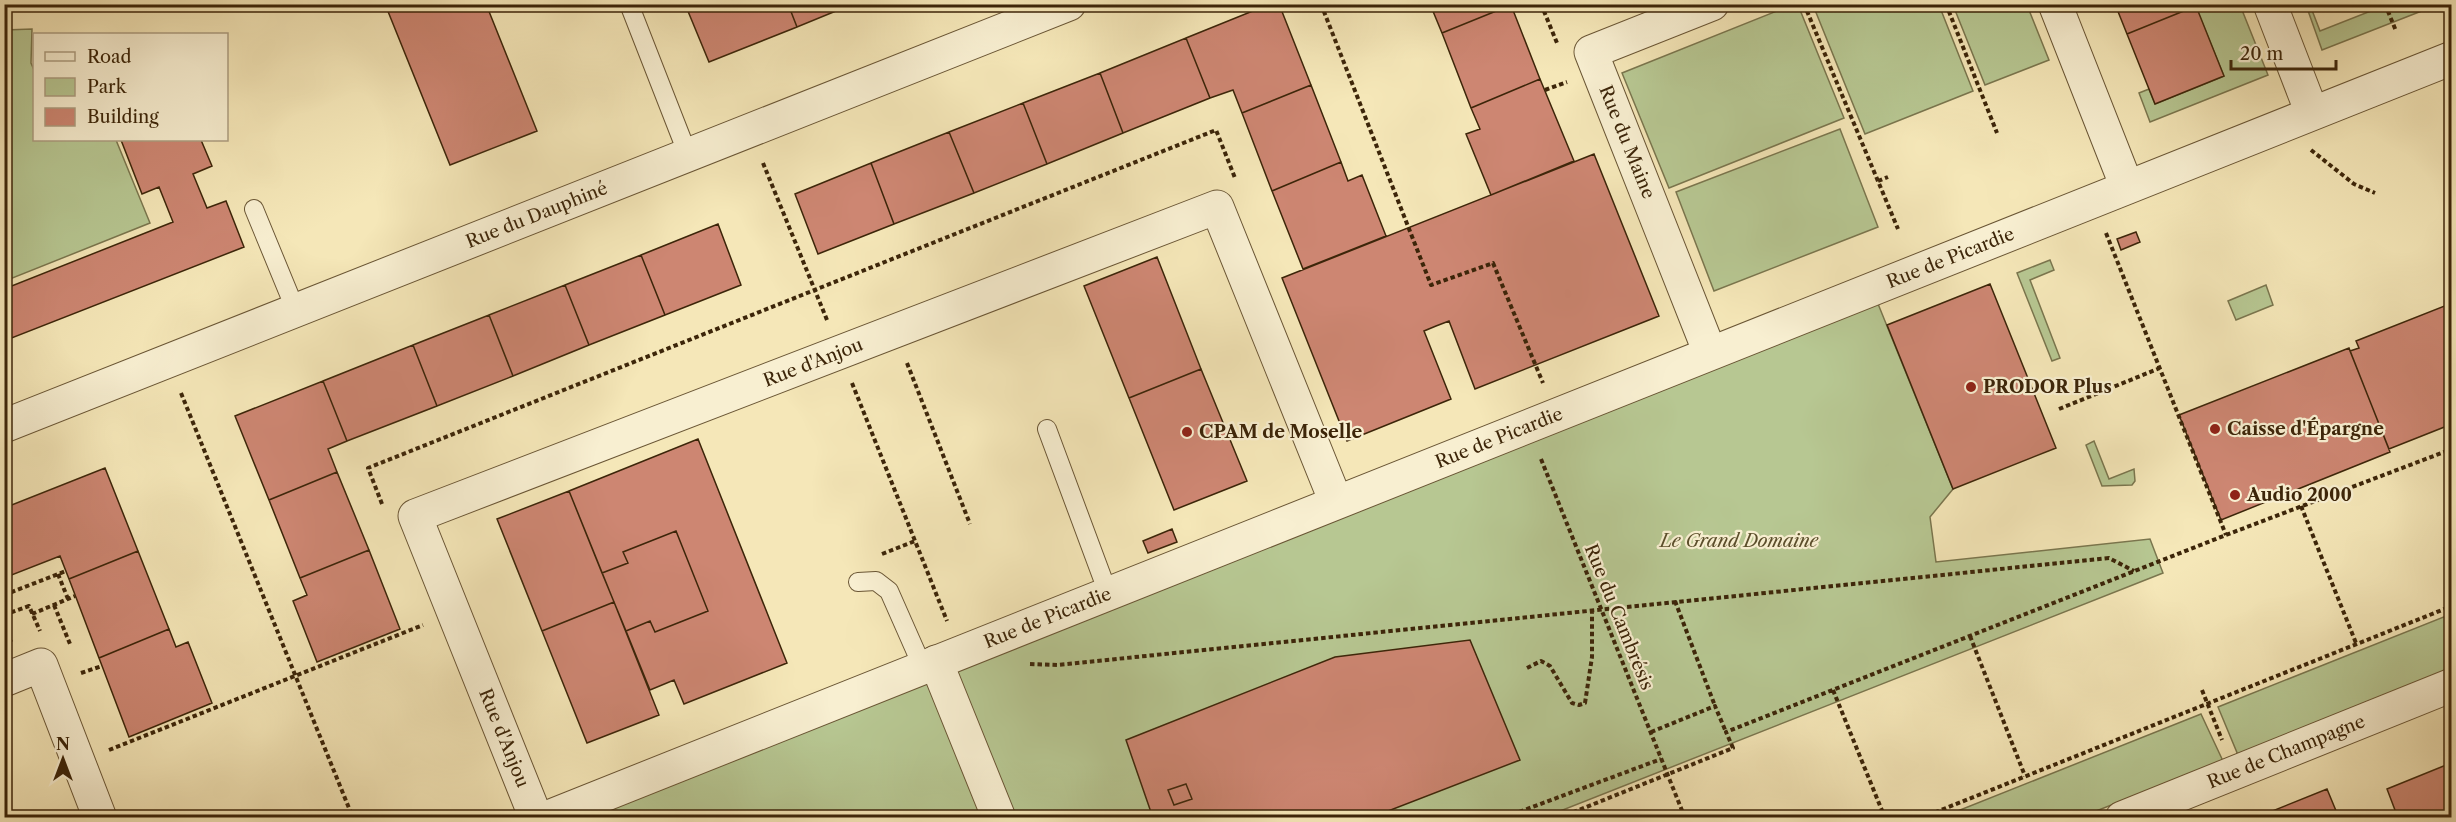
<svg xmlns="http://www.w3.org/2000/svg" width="2456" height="822" font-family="'Libre Caslon Text',serif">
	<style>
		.green { fill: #b7c792; stroke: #7a764e; stroke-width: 1.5 }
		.building { fill: #cd8672; stroke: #3c2509; stroke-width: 1.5 }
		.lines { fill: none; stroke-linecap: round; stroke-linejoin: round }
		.lane-casing { stroke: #6a5635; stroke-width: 20 }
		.street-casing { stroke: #6a5635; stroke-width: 35 }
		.path { stroke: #3c2509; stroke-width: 4; stroke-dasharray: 4.5 3; stroke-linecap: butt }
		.lane { stroke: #f8efd1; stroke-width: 18 }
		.street { stroke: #f8efd1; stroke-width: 33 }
		.poi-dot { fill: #8f2418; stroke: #f8efd1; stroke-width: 2 }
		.labels { text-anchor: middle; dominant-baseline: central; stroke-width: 4.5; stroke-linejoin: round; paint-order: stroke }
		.street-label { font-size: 18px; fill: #3c2509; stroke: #f8efd1 }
		.poi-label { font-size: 18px; font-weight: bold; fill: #3c2509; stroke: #f8efd1; text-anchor: start }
		.park-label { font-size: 18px; font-style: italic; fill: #5b4e2b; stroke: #f8efd1 }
	</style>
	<rect width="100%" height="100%" fill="#f5e7b8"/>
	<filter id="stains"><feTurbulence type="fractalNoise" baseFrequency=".00333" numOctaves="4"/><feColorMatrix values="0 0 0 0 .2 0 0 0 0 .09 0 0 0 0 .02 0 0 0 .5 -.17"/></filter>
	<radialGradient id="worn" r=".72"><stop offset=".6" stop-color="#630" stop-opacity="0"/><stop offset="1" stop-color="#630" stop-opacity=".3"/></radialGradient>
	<!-- green -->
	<path class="green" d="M1792,5h6l46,113 -175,70 -47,-115z
		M1813,5h126l34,86 -108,43z
		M1953,5h74l22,55 -64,25z
		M2195,5h45l28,70 -118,47 -11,-29 10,-4 6,15 69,-28z
		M2306,5h4l10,26 66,-26h51l-115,45z
		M32,29l-1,34 3,7v70h82l34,83 -145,58v-251z
		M1840,129l38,98 -164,64 -38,-99z
		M2050,260l4,10 -24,10 30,78 -8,3 -35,-88z
		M2266,285l7,20 -37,15 -8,-19z
		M1872,289l81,200 -23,28 6,45 214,-23 13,34 -618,244 -999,1z
		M2094,441l15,38 25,-10 1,12 -3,4 -30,1 -16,-41z
		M2451,614v55l-213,86 -20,-48z
		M2201,714l22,47 -142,56 -141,1z"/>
	<!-- building -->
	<path class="building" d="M385,4h101l51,127 -87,34z
		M685,4h103l9,23 -88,35z
		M788,4h65l-56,23z
		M1270,4h9l32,81 -69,28 -9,-23 -23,8 -24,-60z
		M1430,4h80l1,1 -69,28z
		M2115,4h80l1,2 -69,28z
		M1511,5l29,74 -69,29 -29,-75z
		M2196,6l28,70 -69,28 -28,-70z
		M1186,38l24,60 -87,35 -23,-60z
		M1100,73l23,60 -76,31 -24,-61z
		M1540,79l34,82 -83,34 -25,-61 14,-5 -9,-21z
		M1311,85l30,77 -69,29 -30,-78z
		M1023,103l24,61 -73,29 -25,-61z
		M949,132l25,61 -80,31 -23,-61z
		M121,140h80l11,26 -19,8 14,34 19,-7 18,46 -240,94v-52l169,-67 -14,-35 -17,7z
		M1594,154l65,162 -184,73 -26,-68 -13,5 -12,5 27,68 -104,42 -65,-163z
		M1341,162l7,19 14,-6 24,61 -83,33 -31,-78z
		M871,163l23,61 -76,30 -23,-60z
		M718,224l23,61 -76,30 -24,-60z
		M2136,232l4,10 -19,8 -4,-11z
		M641,255l24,60 -76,30 -24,-60z
		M1157,257l44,112 -72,29 -45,-112z
		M1990,284l66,164 -103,41 -66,-164z
		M565,285l24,60 -76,31 -24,-61z
		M2452,303v130l-5,-7 -58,23 -39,-98 9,-3 -3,-7z
		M489,315l24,61 -76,30 -24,-61z
		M413,345l24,61 -90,35 -24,-60z
		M2349,348l41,104 -169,68 -42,-105z
		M1201,369l46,112 -73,29 -45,-112z
		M323,381l24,60 -19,8 9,23 -68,28 -34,-84z
		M698,439l89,224 -103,41 -10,-24 -24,10 -24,-59 24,-10 5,11 53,-21 -32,-80 -53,21 5,11 -26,10 -33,-82z
		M105,468l33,83 -69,28 -9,-23 -56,22v-70z
		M337,472l32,78 -69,28 -31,-78z
		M569,491l45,111 -72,29 -45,-112z
		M1172,529l5,13 -29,11 -5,-12z
		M676,531l32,80 -53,21 -5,-11 -24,10 -24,-58 26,-10 -5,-11z
		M369,550l31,79 -83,33 -24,-61 14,-6 -7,-17z
		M138,551l31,78 -70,29 -30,-79z
		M614,602l45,113 -72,28 -45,-112z
		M169,629l7,18 12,-5 24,61 -83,34 -30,-79z
		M1470,640l50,120 -150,58h-217l-27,-78 209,-83z
		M2451,763l1,55h-54l-11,-29z
		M1186,784l6,15 -18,6 -6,-15z
		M2327,789l12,29h-84z"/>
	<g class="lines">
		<defs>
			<path id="lane" d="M629,4l59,151
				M254,209l42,102
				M1047,429l61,164
				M858,582l18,-1 13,10 34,77"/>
			<g id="street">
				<path d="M2055,4l72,183"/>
				<path d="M2270,4l42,109"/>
				<path d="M1710,353l-119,-301 121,-48"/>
				<path id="s1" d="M4,426l1065,-422"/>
				<path d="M936,662l63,156"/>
				<path d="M4,680l37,-15 59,153"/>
				<path id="s2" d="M536,818l-121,-302 802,-309 119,295"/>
				<path id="s3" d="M546,818l1906,-760"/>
				<path id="s4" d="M2122,818l330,-133"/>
			</g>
		</defs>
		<!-- lane casing -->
		<use href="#lane" class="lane-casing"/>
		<!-- street casing -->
		<use href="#street" class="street-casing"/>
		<!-- path -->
		<path class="path" d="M1321,4l110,281 62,-22 50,120
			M1541,4l16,39
			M1804,4l94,225
			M1946,4l51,129
			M2385,4l11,27
			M1545,90l22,-8
			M2311,150l43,34 21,9
			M763,163l64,157
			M1878,181l10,-4
			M2106,233l120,302
			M907,363l63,161
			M852,383l95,238
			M181,393l172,425
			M2059,409l101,-41
			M1541,459l144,359
			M382,504l-14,-36 848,-338 19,48
			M2301,506l55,137
			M882,554l33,-13
			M58,574l10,25
			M4,595l62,-24
			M1675,601l40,105
			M54,605l16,39
			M32,614l43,-18
			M4,615l25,-9 11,25
			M4,626l7,16
			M1970,636l55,140
			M1030,664l27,1 1052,-107 25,13
			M1527,668l14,-7 9,5 22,37 7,2 6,-2 7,-46v-48
			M81,673l21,-7
			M1833,690l52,128
			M2202,690l20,50
			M1651,732l64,-26 11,26
			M109,750l314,-125
			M1490,818l21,-3 150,-56
			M1559,818l174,-70 -7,-16 500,-197 226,-86
			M1921,818l531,-212"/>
		<!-- lane -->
		<use href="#lane" class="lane"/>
		<!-- street -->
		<use href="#street" class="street"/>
	</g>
	<!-- markers -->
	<g class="poi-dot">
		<circle cx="1971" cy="387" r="6"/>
		<circle cx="2215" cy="429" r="6"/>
		<circle cx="1187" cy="432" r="6"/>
		<circle cx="2235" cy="495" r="6"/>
	</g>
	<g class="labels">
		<!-- street labels -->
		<g class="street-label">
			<text transform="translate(1627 142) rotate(68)">Rue du Maine</text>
			<text stroke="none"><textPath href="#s1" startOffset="573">Rue du Dauphiné</textPath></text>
			<text stroke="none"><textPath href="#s3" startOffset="1512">Rue de Picardie</textPath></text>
			<text stroke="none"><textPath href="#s2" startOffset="752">Rue d'Anjou</textPath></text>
			<text stroke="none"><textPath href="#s3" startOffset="1026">Rue de Picardie</textPath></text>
			<text stroke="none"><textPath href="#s3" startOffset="540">Rue de Picardie</textPath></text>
			<text transform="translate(1619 617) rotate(68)">Rue du Cambrésis</text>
			<text transform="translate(504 738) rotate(68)">Rue d'Anjou</text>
			<text stroke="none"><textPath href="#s4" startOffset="177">Rue de Champagne</textPath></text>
		</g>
		<!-- poi labels -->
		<g class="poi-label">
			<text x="1983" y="387">PRODOR Plus</text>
			<text x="2227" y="429">Caisse d'Épargne</text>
			<text x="1199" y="432">CPAM de Moselle</text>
			<text x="2247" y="495">Audio 2000</text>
		</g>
		<!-- park labels -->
		<g class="park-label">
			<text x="1739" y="541">Le Grand Domaine</text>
		</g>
	</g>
	<!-- margin -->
	<rect width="2456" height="822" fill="none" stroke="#f5e7b8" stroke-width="24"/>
	<rect x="6" y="6" width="2444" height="810" fill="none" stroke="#3c2509" stroke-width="3"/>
	<rect x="12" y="12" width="2432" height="798" fill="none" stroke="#3c2509" stroke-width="1.5"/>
	<!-- legend -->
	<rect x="33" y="33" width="195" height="108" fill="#f8efd1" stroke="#ad9e81" stroke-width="1.5"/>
	<rect x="45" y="52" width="30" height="9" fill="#f8efd1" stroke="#ad9e81" stroke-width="1.5"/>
	<text x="87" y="63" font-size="18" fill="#3c2509">Road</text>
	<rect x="45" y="78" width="30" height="18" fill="#b7c792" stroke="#ad9e81" stroke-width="1.5"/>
	<text x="87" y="93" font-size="18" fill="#3c2509">Park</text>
	<rect x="45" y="108" width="30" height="18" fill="#cd8672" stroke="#ad9e81" stroke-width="1.5"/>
	<text x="87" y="123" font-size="18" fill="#3c2509">Building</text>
	<!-- north arrow -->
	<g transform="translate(63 759)" stroke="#f8efd1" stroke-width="4.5" paint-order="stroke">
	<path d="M0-4.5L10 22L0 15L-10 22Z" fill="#3c2509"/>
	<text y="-9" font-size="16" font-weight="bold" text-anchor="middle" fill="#3c2509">N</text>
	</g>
	<!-- scale -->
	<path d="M2231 60v9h105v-9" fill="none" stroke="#3c2509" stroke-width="3"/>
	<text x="2240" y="60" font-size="18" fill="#3c2509" stroke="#f8efd1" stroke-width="4.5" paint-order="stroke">20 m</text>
	<rect width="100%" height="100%" filter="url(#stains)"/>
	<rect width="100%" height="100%" fill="url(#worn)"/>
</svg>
